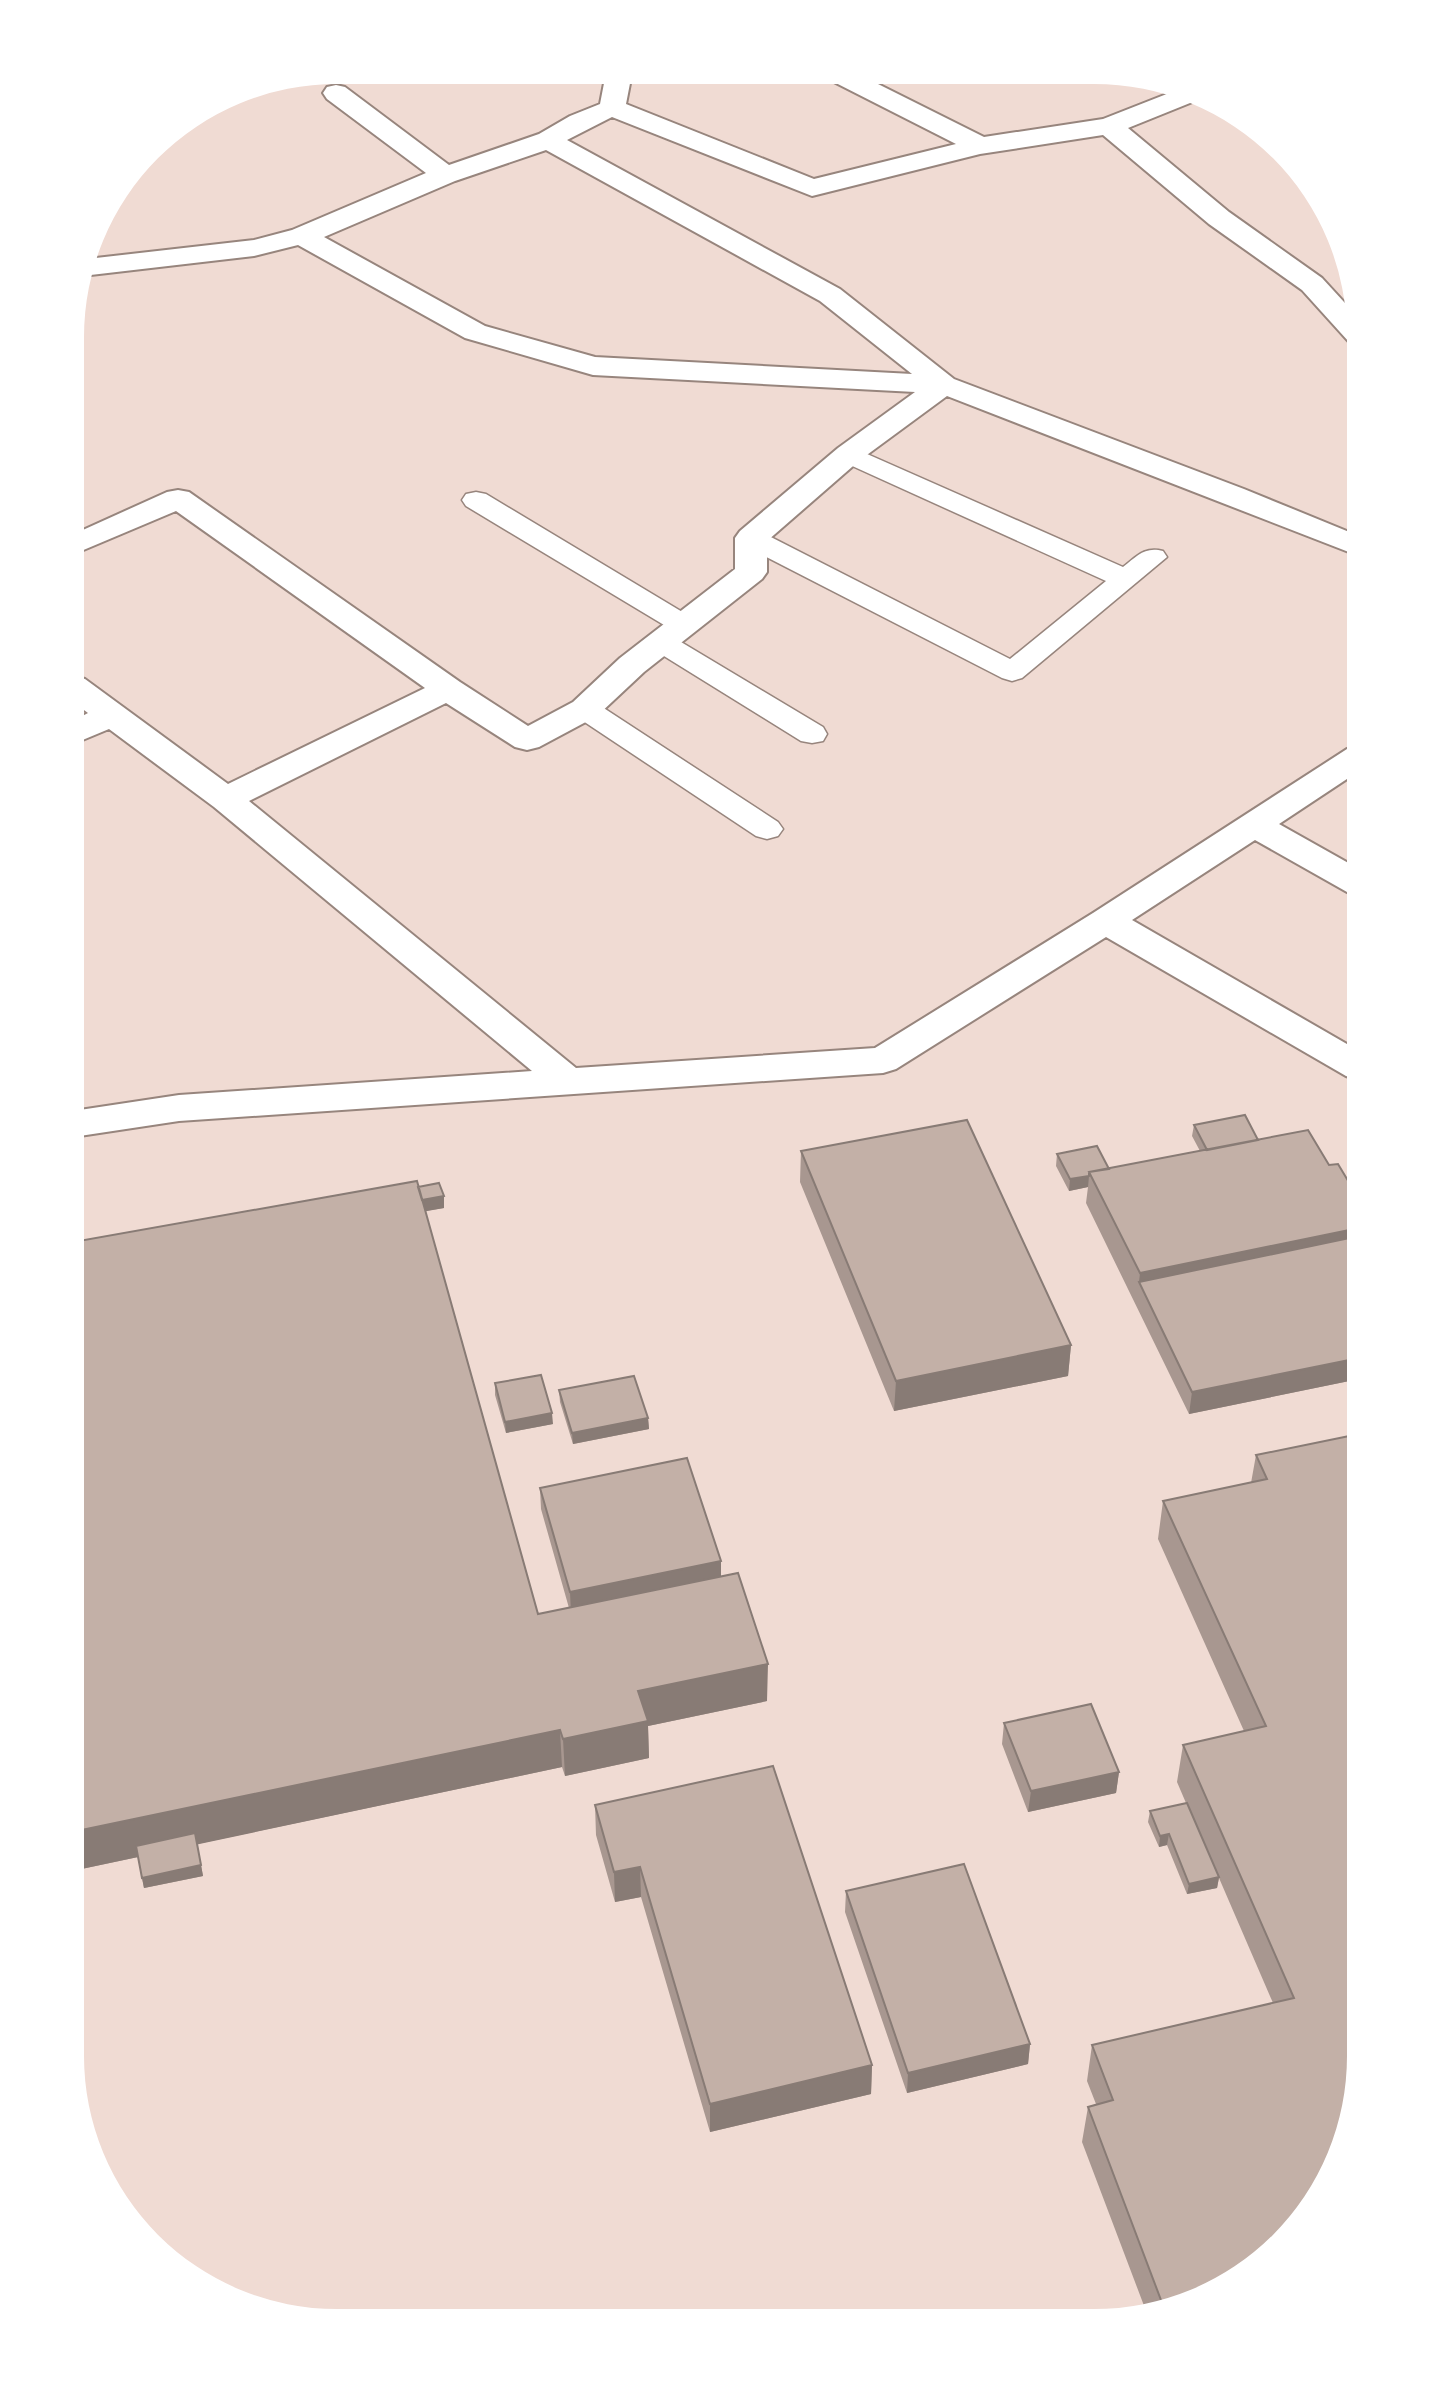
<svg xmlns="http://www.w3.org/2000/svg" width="1431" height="2393" font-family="'Libre Baskerville',serif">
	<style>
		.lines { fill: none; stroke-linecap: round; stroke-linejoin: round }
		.lane-casing { stroke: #97857d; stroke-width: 3 }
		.street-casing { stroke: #97857d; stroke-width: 4 }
		.lane { fill: #fff; fill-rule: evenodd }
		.street { fill: #fff; fill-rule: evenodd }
		.wall { fill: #a89790 }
		.shaded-wall { fill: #887b75 }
		.building { fill: #c3b0a7; stroke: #887b75; stroke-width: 2 }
	</style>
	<rect width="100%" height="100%" fill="#f0dbd3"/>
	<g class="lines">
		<defs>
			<path id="lane" d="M849,446l274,121c14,-11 22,-21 40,-16l4,6 -145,121 -10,3 -10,-3 -261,-134 -4,-6 4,-6 10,-2 10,2 249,127 96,-78 -267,-121 -4,-6 4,-6z
				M476,492l10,2 208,125 5,6 -5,6 -10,3 -10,-3 -208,-125 -4,-6 4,-6z
				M661,633l10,3 152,91 4,7 -4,7 -11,2 -11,-2 -150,-93 -5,-6 5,-6z
				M585,700l11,3 182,119 5,7 -5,7 -11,3 -11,-3 -182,-121 -4,-6 4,-6z"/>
			<path id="street" d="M606,73h26l-6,31 188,75 142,-35 -130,-66 -4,-5h34l128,64 119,-18 79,-31 28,12 -15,1 -67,27 101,84 93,66 33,36 4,31 -10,-3 -47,-52 -93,-66 -106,-89 -123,19 -168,42 -200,-79 -45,23 273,149 114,90 290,110 115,47v20l-412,-160 -87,64 -93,81v31l-5,7 -118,93 -47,44 -58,31 -12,3 -12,-3 -69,-44 -197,98 327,267 299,-20 218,-135 254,-164 12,-3v25l-80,53 80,45v26l-12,-3 -92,-52 -123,80 227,131v29l-13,-4 -240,-139 -210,132 -13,4 -704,48 -106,16v-26l106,-16 353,-24 -318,-264 -105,-78 -36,15v-23l15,-8 -15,-11v-26l12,3 143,105 197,-96 -249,-177 -102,43v-20l93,-42 11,-2 11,2 271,190 68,44 45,-24 47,-44 115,-89v-31l5,-7 98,-83 77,-56 -322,-17 -128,-37 -167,-93 -44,11 -172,20 5,-17 167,-19 38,-10 134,-57 -99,-74 -4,-6 4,-6 9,-2 9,2 104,78 90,-31 31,-18 30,-12zM546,150l274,151 92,73 -317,-17 -110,-31 -161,-89 131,-56z"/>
		</defs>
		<!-- lane casing -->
		<use href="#lane" class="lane-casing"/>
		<!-- street casing -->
		<use href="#street" class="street-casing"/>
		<!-- lane -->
		<use href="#lane" class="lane"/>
		<!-- street -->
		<use href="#street" class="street"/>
	</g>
	<!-- wall -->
	<path class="wall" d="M1194,1125l64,15 71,25 27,29 3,-1v186l-170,35 -103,-211 2,-16 -19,4 -13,-25 1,-12 52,15 91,-18 -8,-15z
		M801,1151l270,194 -3,31 -174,35 -94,-229z
		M418,1187l26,9v12l-19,3 113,403 31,-6 -28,-99 -1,-21 181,73v15l46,125 -119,25 1,32 -84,18 -3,-9 -365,77 6,32 -59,12 -6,-31 -66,14 1,-629z
		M495,1383l58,41 -47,9 -11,-38z
		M559,1390l89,28 1,11 -76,15 -13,-42z
		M1359,1434v640l-164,227 -49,10 -64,-169 6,-35 8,-3 -9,-23 5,-36 181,-42 -54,-125 -2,10 -30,6 -20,-49 -8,2 -11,-25 2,-11 36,-8 -9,-21 6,-37 61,-14 -86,-192 5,-38 88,-18 5,-28z
		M1004,1723l115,49 -3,21 -88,19 -26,-68z
		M595,1805l277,260 -1,29 -161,38 -69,-235 -26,5 -19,-67z
		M846,1891l184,153 -2,20 -121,29 -62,-181z"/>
	<!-- shaded-wall -->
	<path class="shaded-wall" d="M1089,1176l-1,11 -19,4 1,-12z
		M444,1196v12l-112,20 -1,-12z
		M1359,1228v30l-220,24 1,-9z
		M1071,1345l-3,31 -174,35 2,-30z
		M1359,1358v21l-170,35 3,-22z
		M552,1413l1,11 -47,9 -1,-11z
		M648,1418l1,11 -76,15 -1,-11z
		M721,1561v22l-150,30 -1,-21z
		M768,1664l-1,37 -119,25 1,32 -84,18 -2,-37 75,-48z
		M560,1730l2,37 -490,104v-39z
		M1119,1772l-3,21 -88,19 3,-21z
		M1169,1834l-2,11 -8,2 1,-11z
		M201,1865l2,11 -59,12 -2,-10z
		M640,1867l1,30 -26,5 -1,-30z
		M1219,1877l-2,11 -30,6 2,-10z
		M1030,2044l-2,20 -121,29 1,-20z
		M872,2065l-1,29 -161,38v-28z"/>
	<!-- building -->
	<path class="building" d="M1245,1115l13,25 -51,10 -13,-25z
		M967,1120l104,225 -175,36 -95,-230z
		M1308,1130l21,35 9,-1 18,30 3,-1v35l-219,45 -51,-101z
		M1097,1146l12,23 -20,3v4l-19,3 -13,-25z
		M417,1181l121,433 200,-41 30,91 -130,27 10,30 -85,18 -3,-9 -488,102 1,-590z
		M439,1183l5,13 -22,4 -4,-13z
		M1359,1236v122l-167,34 -53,-110z
		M541,1375l11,38 -47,9 -10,-39z
		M634,1376l14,42 -76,15 -13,-43z
		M1359,1434v640l-20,83 -34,60 -49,49 -61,35 -31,7 -76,-201 25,-7 -21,-55 202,-47 -111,-253 83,-19 -103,-225 104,-22 -11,-24z
		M687,1458l34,103 -151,31 -30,-104z
		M1091,1704l28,68 -88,19 -27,-68z
		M773,1766l99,299 -162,39 -70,-237 -26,5 -19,-67z
		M1187,1803l32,74 -30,7 -20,-50 -9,2 -10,-25z
		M195,1833l6,32 -59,13 -6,-32z
		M964,1864l66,180 -122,29 -62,-182z"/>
	<!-- crop -->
	<path d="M0 0H1431V2393H0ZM337 84H1094A253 253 0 0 1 1347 337V2056A253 253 0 0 1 1094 2309H337A253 253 0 0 1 84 2056V337A253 253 0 0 1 337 84Z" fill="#fff" fill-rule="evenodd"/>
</svg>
